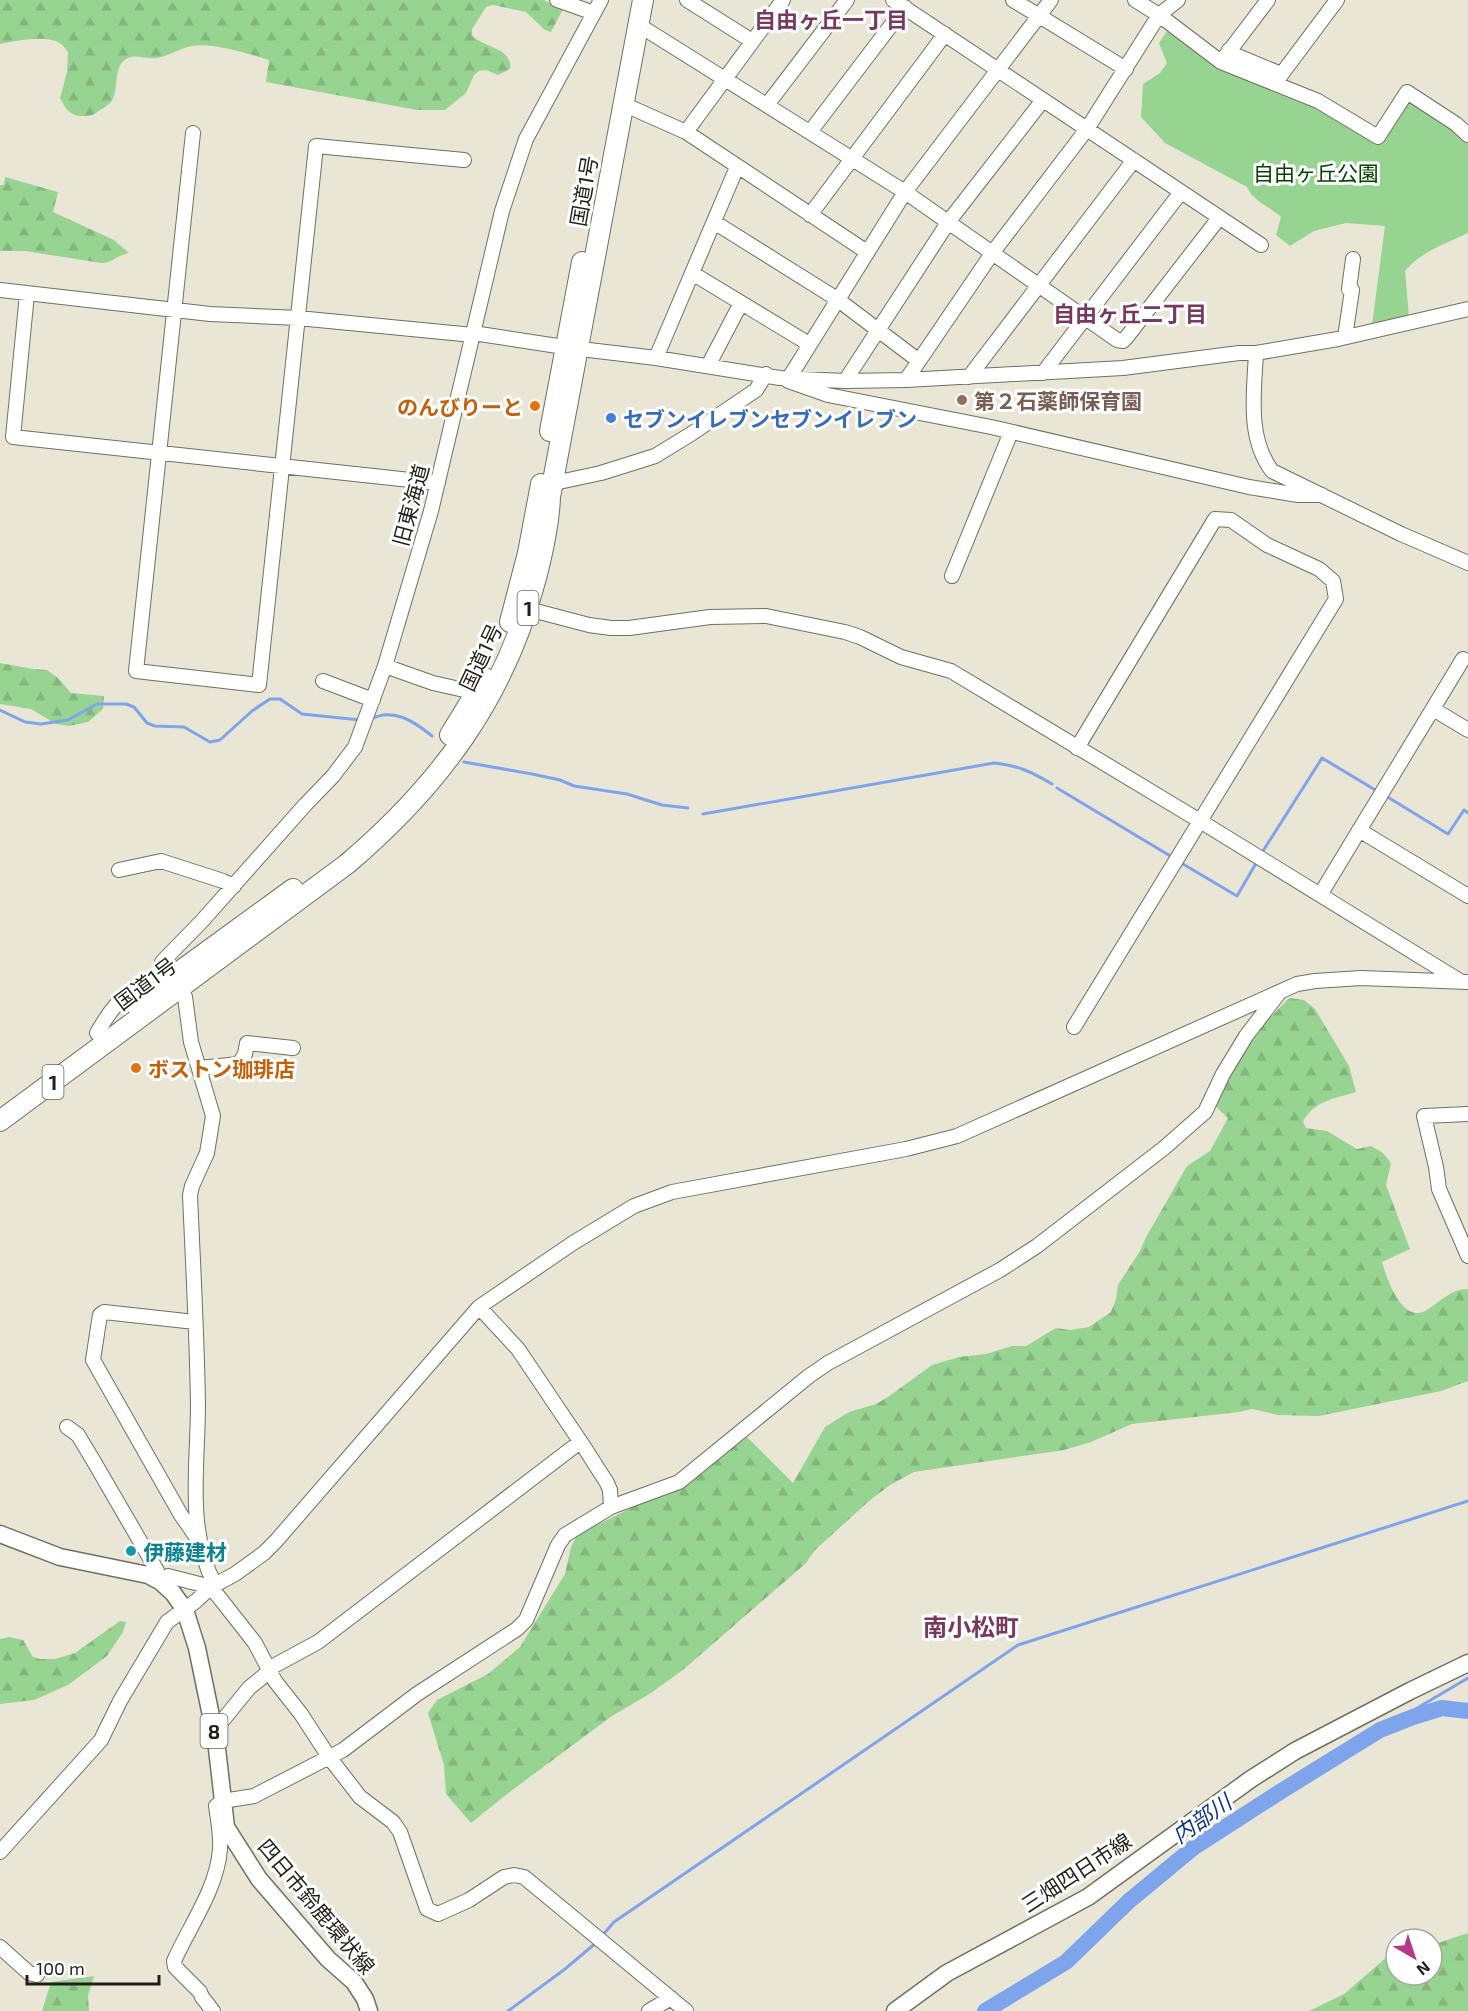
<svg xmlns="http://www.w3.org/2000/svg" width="1468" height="2011" font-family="'Exo 2','Noto Sans JP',sans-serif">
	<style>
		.green { fill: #97d492 }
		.forest { fill: url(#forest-firs) }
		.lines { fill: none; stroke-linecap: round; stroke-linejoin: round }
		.stream { stroke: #7ea4ec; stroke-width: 3 }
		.river { stroke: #7ea4ec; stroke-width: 16 }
		.minor-casing { stroke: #726f60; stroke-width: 16 }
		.major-casing { stroke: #726f60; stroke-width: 19 }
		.highway-casing { stroke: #726f60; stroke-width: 22 }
		.minor { stroke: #fff; stroke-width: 14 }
		.major { stroke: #fff; stroke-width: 16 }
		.highway { stroke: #fff; stroke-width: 20 }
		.education-dot { fill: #8d6e63; stroke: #fff; stroke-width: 2 }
		.food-dot { fill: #e8710a; stroke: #fff; stroke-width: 2 }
		.shop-dot { fill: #3f7fe0; stroke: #fff; stroke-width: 2 }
		.culture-dot { fill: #0f9aa8; stroke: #fff; stroke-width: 2 }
		.labels { text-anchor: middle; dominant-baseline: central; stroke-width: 6; stroke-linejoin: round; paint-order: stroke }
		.shield { fill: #fff; stroke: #64625e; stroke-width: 1.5 }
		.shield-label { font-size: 20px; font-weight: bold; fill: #211f19 }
		.park-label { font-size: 21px; fill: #040; stroke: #fff }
		.street-label { font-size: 21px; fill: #211f19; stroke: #fff }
		.education-label { font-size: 21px; font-weight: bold; fill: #785e54; stroke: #fff; text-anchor: start }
		.food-label { font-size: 21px; font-weight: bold; fill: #c56008; stroke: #fff; text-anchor: end }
		.shop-label { font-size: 21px; font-weight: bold; fill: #366cbe; stroke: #fff; text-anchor: start }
		.culture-label { font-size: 21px; font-weight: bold; fill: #0d838f; stroke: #fff; text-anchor: start }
		.neighbourhood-label { font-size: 22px; font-weight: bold; fill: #78395f; stroke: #fff }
		.water-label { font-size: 22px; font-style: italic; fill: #0f3586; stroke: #fff }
		.quarter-label { font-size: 24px; font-weight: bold; fill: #78395f; stroke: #fff }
	</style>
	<defs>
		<pattern id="forest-firs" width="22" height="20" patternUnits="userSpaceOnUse" patternTransform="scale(1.5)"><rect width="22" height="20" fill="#97d492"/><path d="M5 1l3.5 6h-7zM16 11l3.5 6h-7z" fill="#82b67d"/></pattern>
	</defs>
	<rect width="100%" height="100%" fill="#eae6d5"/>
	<!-- green -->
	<path class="green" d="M1167,31l51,34 106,46 55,33 26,-42h6l57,39v92c-23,11 -46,18 -63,38l4,46 -37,8 13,-99 -39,-3 -32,8 -24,15 -14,-11 5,-18c-11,-10 -28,-16 -34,-30l-82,-44 -24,-26 2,-33 17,-11 7,-10 -8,-20z"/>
	<!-- forest -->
	<path class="forest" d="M0,0h544l19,9 -12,23 -6,-2 -19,-18 -33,-7 -7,2 -14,22v6c10,13 41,12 38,34l-12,6 -12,-5 -7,1 -5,4 -8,18 -21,17h-28l-151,-28 3,-22c-21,-6 -56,-18 -77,-14 -12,2 -23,10 -35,12 -11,2 -21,-5 -31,1 -14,9 -6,31 -15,43 -3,3 -7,6 -11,8 -6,5 -9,6 -17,6 -13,1 -18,-8 -23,-18l7,-26 1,-20c-3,-4 -6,-8 -10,-10 -14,-7 -44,-1 -58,2z
		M5,177l53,15 -5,20 61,28 15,13c-11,2 -17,10 -28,10l-76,-12h-25v-66h4z
		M0,663l33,6 14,1 11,8 13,15 33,3 -1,13 -15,13 -19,4 -13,-2 -25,-15 -31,-5z
		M1289,998l15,2 11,9 34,57 7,26c-20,6 -43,9 -53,30l3,6 21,3 30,18 14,-3 12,7 8,10 -5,22 24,64 -28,13c5,17 20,63 45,48 14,-9 24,-21 41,-21v92l-27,10 -122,25 -41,-1 -26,-6 -13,3 -107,12 -41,18 -27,8 -150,22 -24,13 -21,16 -55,50 -8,12 -122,106 -33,24 -39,23 -101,75 -40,32 -25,-29 -2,-29 -16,-52 9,-13 51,-26 32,-27 45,-73 6,-27 6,-12 68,-34 26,-9 13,-7 60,-51 49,49 32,-56 24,-15 27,-8 12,-7 44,-32 27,-8 27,-3 26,-8h14l30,-18 14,2 19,-3 22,-15 5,-13 2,-14 22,-34 5,-12 42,-73 23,-15 18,-33 -13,-12 30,-62z
		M120,1621l6,1 -3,10 -16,24 -39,29 -34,15 -34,4v-65l9,-2 14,3 10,17 7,2h15l20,-6z
		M1468,1933v78h-159l35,-17 44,-38 8,-3v22h36v-30z
		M94,1976l-6,20 1,15h-47l9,-29z"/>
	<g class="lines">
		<!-- stream -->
		<path class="stream" d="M0,710l25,12 16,2 27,-4 29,-16h29l8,3 13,16 8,3 29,1 26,15 10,-2 32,-29 18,-12h10l22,15 58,6
			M371,719c22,-12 44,3 61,17
			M464,762l68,12 28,6 14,6 53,8 35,11 26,3
			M1057,788l115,69
			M1386,796l62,38 16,-24 4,3
			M703,814l291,-51c23,2 38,9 58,21
			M1263,851l59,-93 55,33
			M1183,864l54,32 18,-31
			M1380,1730l88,-52
			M601,1937l13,-15 404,-277 450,-144
			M508,2011l57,-42 32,-27"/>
		<!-- river -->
		<path class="river" d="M985,2011l81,-49 63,-61 64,-53 90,-58 97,-60 33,-13 29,-9 26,3"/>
		<defs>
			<path id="minor" d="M557,0l37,13
				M687,0l65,41
				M893,0l368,245
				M1013,0l113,69
				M1135,0l24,15 62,47 97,39 60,36 29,-45 49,32 12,11
				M645,29l260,163 212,148 6,1 3,-3 93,-120
				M1229,50l6,5 46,19
				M1221,62l47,-62
				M1275,83l62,-83
				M623,104l63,28 181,120
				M767,105l80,-105
				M686,132l97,-132
				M810,132l95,-125
				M193,133l-57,538 123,14 57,-539 148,14
				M810,215l135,-181
				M714,222l123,77 82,62
				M692,273l117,71
				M0,290l210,24 88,4 175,17
				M27,294l-14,143 425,46
				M473,333l91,14 92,11 124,20 65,3 61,-1 217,-12 116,-15h17l82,-14 130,-30
				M1345,337l7,-47 -3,-1 4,-30
				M1256,353c-2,40 -9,85 16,118l129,63 67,29
				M656,358l81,-191
				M708,366l33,-63
				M1043,373l138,-181
				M969,377l165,-217
				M789,378l116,-186 146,-192
				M906,380l87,-128 94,-123 72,-114 19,-15
				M788,381l40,14 163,32 258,60 49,8h24
				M845,381l104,-160 94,-121
				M545,485l56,-12 54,-17 36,-22 65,-44 10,-16
				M952,576l59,-144
				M528,609l61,16 22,3h18l81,-11 56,-1 79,16 15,5 41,20 50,14 249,150 260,160
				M385,666l48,17 31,7 11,5
				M323,681l50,19
				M1433,709l35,21
				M1359,830l109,66
				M119,870l42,-9 62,20 11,5
				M1320,895l143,-236
				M1074,1027l262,-428 -3,-18 -14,-12 -52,-24 -36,-25 -16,-1 -138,229
				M97,1033c11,-19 24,-38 44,-49 7,-3 16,-3 23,-6
				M199,1068l40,-4 6,-10 2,-11 46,5
				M1468,1114l-44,2 12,51 3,22 29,67
				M479,1307l39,42 68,101 21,33 3,7 1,17
				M195,1322l-91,-10 -4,3 -1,6 -6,39 88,155 16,23
				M67,1427l11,8 15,25 54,93 10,18 -2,7
				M161,1582l7,-6 43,11 44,56 20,38 26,33 28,43 31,40 33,25 7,10 27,77 11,5 31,-14 35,-23 10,-2 10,2 162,134
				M215,1585c-29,-55 -17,-120 -17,-180 -1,-70 -5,-140 -8,-210l2,-9 15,-33 6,-37 -22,-74 -6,-45 -5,-10 -18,-21v-4l40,-41 103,-116 28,-29 22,-29 30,-81 46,-155 71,-300 24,-72 75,-139
				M270,1668l48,-26 262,-200
				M214,1731l35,-43 22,-18
				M0,1852l101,-112 19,-39 47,-79 29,-21 15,-14 24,-13 29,-21 12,-12 203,-234 94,-64 61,-37 38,-14 234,-43 51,-13 340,-152 18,-3 46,-3 107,4
				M0,1947l29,26 8,2
				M213,2011l-11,-14 -2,-5 -25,-25 -1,-6c16,-36 43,-72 46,-112 1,-15 -2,-29 -4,-43l7,-5 31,-5 89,-46 74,-56 100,-65 9,-9 32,-75 7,-10 46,-28 68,-25 130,-106 19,-13 172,-93 37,-24 127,-98 41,-36 18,-38 23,-38 33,-43
				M649,2011l22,-13"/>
			<path id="major" d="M0,1534l60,23 88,18 13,7 12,11 12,17 12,38 19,92 10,87 33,52 69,80 26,23 11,17 4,12
				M895,2011l52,-38 141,-76 163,-118 44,-28 115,-60 58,-28"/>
			<path id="highway" d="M550,431l32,-169
				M510,622l18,-69 13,-69
				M450,735l35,-57
				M135,1004l158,-115
				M0,1121l347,-257c93,-79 158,-167 189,-286 7,-27 13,-53 14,-81l93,-497"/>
		</defs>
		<!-- minor casing -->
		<use href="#minor" class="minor-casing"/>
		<!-- major casing -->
		<use href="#major" class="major-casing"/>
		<!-- highway casing -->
		<use href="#highway" class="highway-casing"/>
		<!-- minor -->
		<use href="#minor" class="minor"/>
		<!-- major -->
		<use href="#major" class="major"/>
		<!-- highway -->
		<use href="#highway" class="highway"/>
	</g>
	<!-- markers -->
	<circle class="education-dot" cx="962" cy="400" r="6"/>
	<g class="food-dot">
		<circle cx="535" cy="406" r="6"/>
		<circle cx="136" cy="1068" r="6"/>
	</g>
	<circle class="shop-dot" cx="611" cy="418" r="6"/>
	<circle class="culture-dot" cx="131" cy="1551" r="6"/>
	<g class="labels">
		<!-- shield labels -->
		<g class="shield">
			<rect x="517.5" y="591" width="21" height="34" rx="4.5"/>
			<rect x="42.5" y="1065" width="21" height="34" rx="4.5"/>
			<rect x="200.5" y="1714" width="27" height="34" rx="4.5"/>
		</g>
		<g class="shield-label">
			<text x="528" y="608">1</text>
			<text x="53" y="1082">1</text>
			<text x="214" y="1731">8</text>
		</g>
		<!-- park labels -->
		<g class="park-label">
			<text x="1316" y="172">自由ヶ丘公園</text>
		</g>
		<!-- street labels -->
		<g class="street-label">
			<text transform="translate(583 191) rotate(-80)">国道1号</text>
			<text transform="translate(410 505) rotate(-75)">旧東海道</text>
			<text transform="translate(480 657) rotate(-65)">国道1号</text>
			<text transform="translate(145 983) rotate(-37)">国道1号</text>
			<text transform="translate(1076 1872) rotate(-33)">三畑四日市線</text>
			<text transform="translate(317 1906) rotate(50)">四日市鈴鹿環状線</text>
		</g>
		<!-- education labels -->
		<g class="education-label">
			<text x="974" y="400">第２石薬師保育園</text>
		</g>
		<!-- food labels -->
		<g class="food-label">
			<text x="523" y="406">のんびりーと</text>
			<text x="148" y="1068" text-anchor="start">ボストン珈琲店</text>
		</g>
		<!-- shop labels -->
		<g class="shop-label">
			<text x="623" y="418">セブンイレブンセブンイレブン</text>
		</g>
		<!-- culture labels -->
		<g class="culture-label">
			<text x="143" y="1551">伊藤建材</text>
		</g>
		<!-- neighbourhood labels -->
		<g class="neighbourhood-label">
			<text x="831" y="19">自由ヶ丘一丁目</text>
			<text x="1130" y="313">自由ヶ丘二丁目</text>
		</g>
		<!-- water labels -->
		<g class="water-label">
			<text transform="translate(1201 1818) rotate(-35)">内部川</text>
		</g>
		<!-- quarter labels -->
		<g class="quarter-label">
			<text x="971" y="1626">南小松町</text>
		</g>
	</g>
	<!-- north arrow -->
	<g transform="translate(1414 1957) rotate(141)"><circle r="28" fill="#ffffff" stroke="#a6a5a3" stroke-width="1.5"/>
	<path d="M0-4.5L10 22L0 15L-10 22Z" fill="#b63989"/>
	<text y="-9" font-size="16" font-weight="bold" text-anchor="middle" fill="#211f19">N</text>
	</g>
	<!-- scale -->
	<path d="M27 1975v9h132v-9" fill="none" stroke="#211f19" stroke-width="3"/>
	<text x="36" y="1975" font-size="18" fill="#211f19" stroke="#ffffff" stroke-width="4.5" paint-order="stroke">100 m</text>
</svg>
